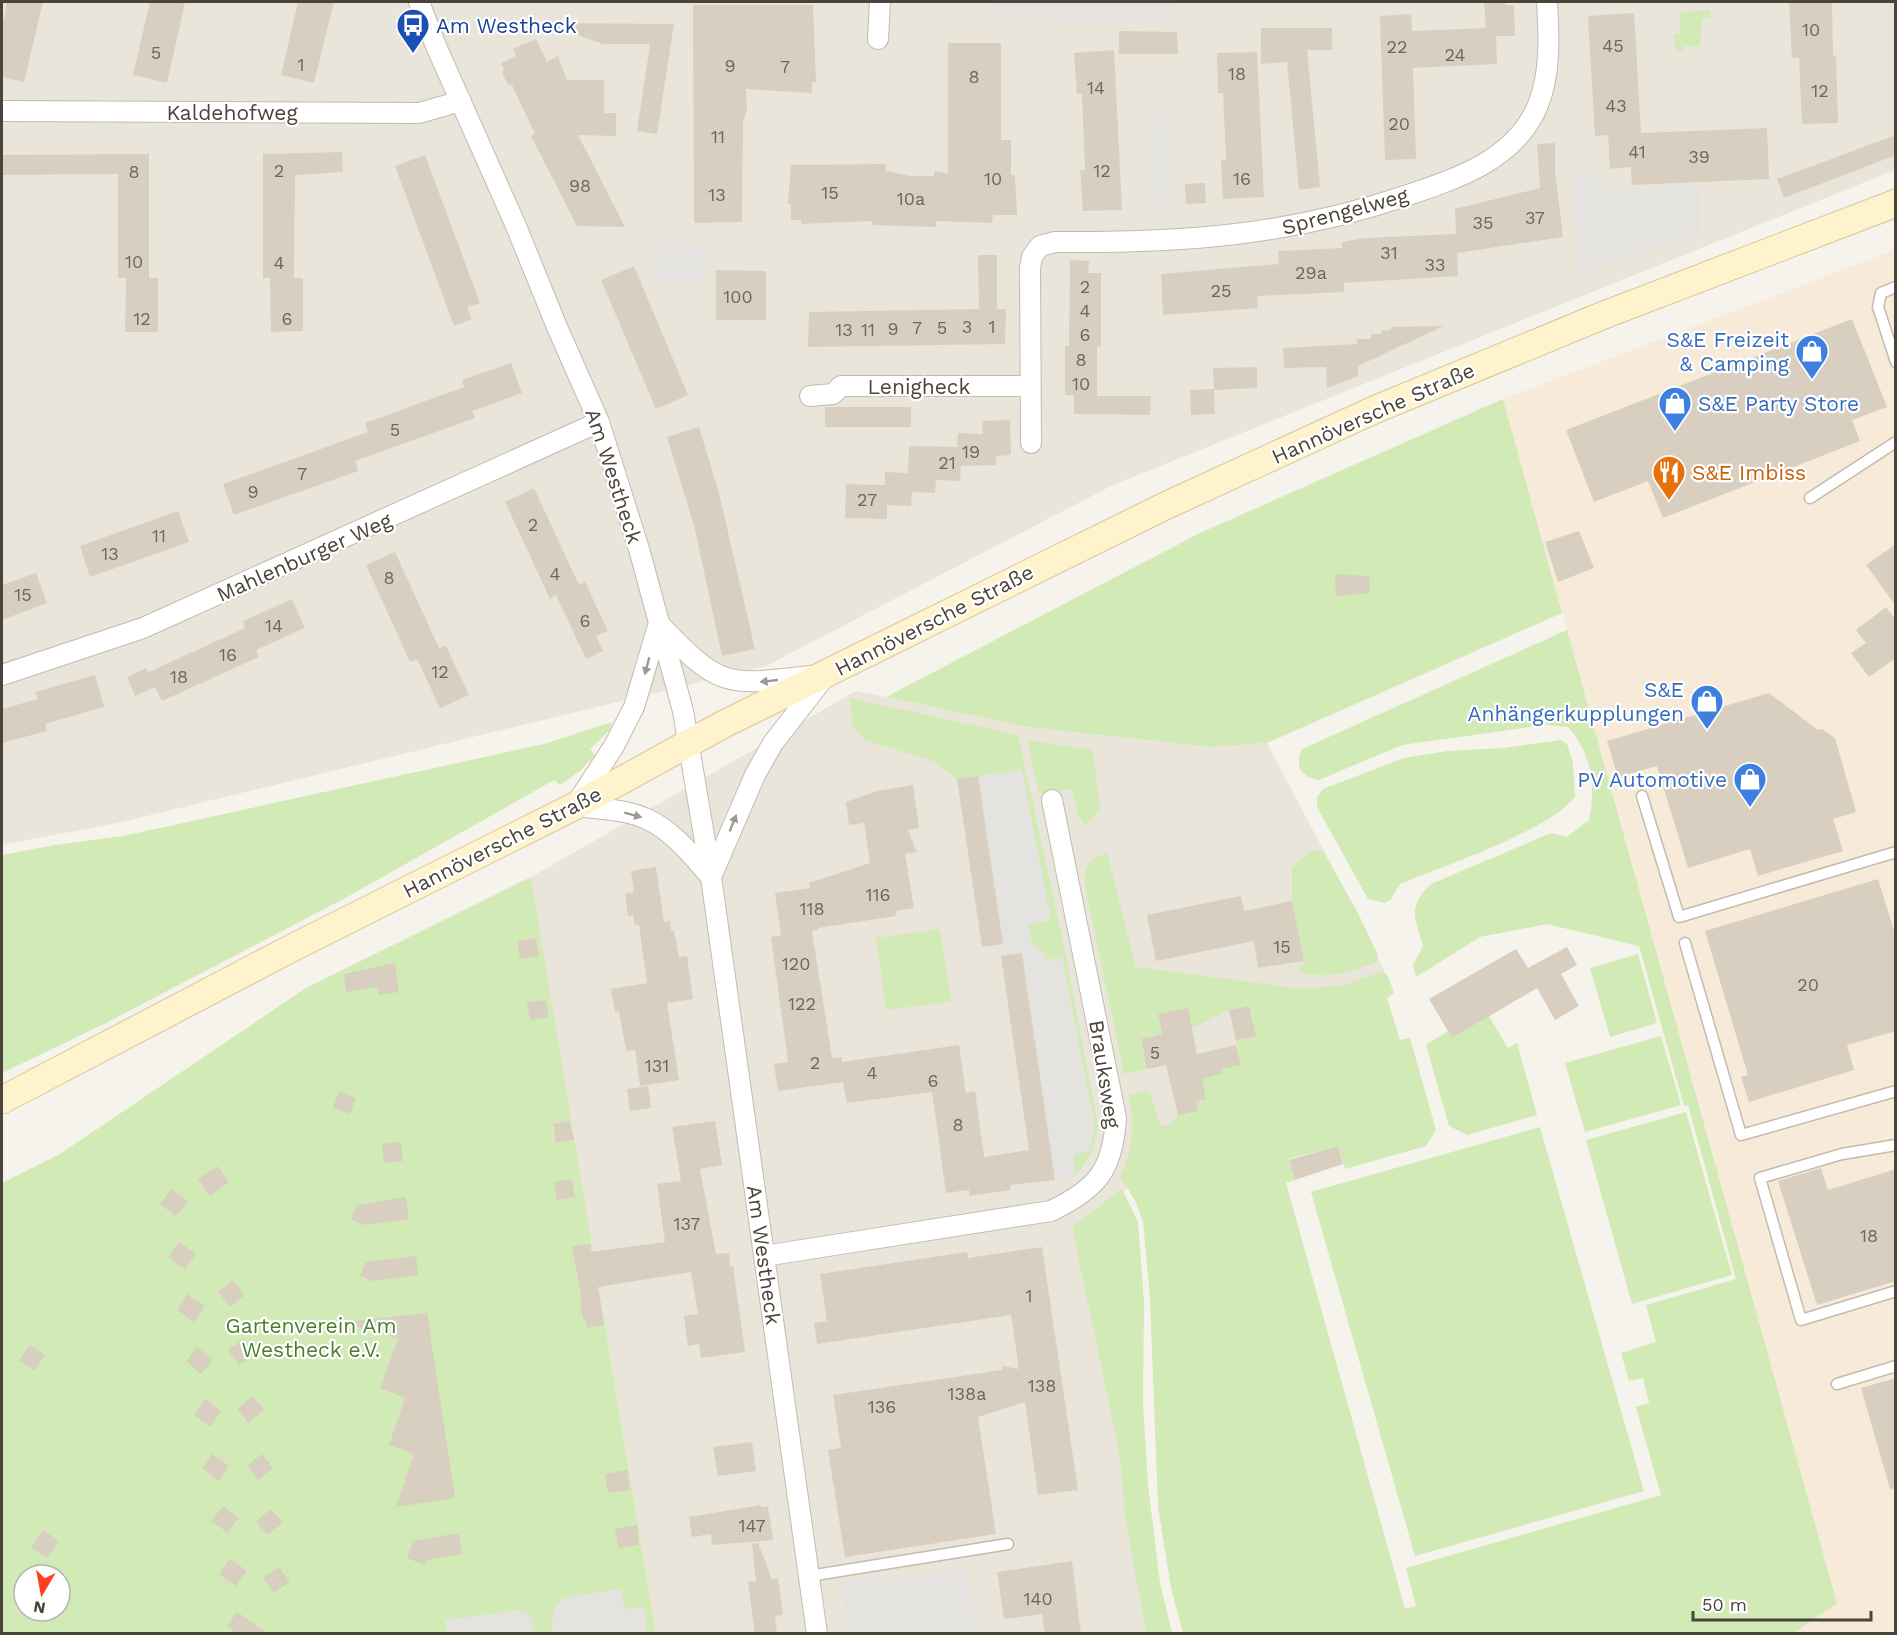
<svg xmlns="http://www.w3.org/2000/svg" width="1897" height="1635" font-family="'Work Sans',sans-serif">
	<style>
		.residential { fill: #eae5da }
		.commercial { fill: #f7ead8 }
		.green { fill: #d2eab5; fill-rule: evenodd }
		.parking { fill: #e5e3e0 }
		.building { fill: #d8cfc1 }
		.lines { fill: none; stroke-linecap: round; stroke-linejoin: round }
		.service-casing { stroke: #c2bbae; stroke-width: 13 }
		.minor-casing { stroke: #c2bbae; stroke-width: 22 }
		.secondary-casing { stroke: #d6c79b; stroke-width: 29 }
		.service { stroke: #fff; stroke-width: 10 }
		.minor { stroke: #fff; stroke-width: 20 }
		.secondary { stroke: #fff3cd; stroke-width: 27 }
		.oneway { fill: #9c9892 }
		.labels { text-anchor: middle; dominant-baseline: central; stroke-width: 4.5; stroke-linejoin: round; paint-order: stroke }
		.number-label { font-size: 18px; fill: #6e675b }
		.transit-label { font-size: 21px; fill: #164399; stroke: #fff; text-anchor: start }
		.street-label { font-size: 21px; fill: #4b4439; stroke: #fff }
		.shop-label { font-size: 21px; fill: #366cbe; stroke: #fff; text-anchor: end }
		.food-label { font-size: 21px; fill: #c56008; stroke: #fff; text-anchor: start }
		.park-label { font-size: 21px; fill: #4a7f2a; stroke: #fff }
	</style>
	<rect width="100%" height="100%" fill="#f6f3ec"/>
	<!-- residential -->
	<path class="residential" d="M2,2h1893v168l-782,315 -347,181 -644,156 -120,23z
		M856,691l171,36 183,20 57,-4 89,169 31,65 -306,249 80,407h-505l-125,-756z"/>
	<!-- commercial -->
	<path class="commercial" d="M1895,250v1383h-102l44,-31 -334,-1203z"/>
	<!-- green -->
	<path class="green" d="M1710,10l1,8 -9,1 -2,27h-15v5h-10l-1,-16 7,-1 -2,-22z
		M1503,399l59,214 -295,130 -57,4 -183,-20 -141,-30 314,-164z
		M1567,630l270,973 -44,31 -610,-1 -12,-45 -13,-81 -8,-209 -7,-76 -8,-22 -15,-23c14,-28 14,-52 9,-82l17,-4 5,4 9,31 12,-2 6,-9 20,-4 -2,-10 10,-3 -4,-19 19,-10 20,-4 -5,-25 20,-5 -7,-29 -20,4 -37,18 -4,-20 -30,6 4,20 -21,5 6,30 -23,5 -40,-193c2,-17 6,-23 23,-28l29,114 168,22 40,-4 38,-13 6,4 6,17 -7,5 13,42 10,-2 26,92 -10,16 -81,23 -7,-23 -49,13 6,21 -9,3 119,426 11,-3 -10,-38 255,-73 -25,-88 13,-4 -6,-25 -14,3 -8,-28 35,-11 -10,-37 90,-26 -48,-174 -4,1 -45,-160 -92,-22 -67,13 -64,40 -3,-12 10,-19c-8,-30 -16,-39 8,-62l120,-51 16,4 22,-17c7,-34 3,-66 -21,-93l-23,-2 -143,20 -83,35c-18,-3 -25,-14 -17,-31z
		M849,698l169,37 46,211 34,179c-3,22 -8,35 -23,51l-13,-218 -17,2 -2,-9 -11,-7 -4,-20 22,-4 -29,-150 -64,9 -22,-17 -70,-22 -12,-13z
		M612,722l-2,8 -20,19 5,6 -15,16 -20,14 -6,-5 -205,116 -241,126 -106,51v-218l53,-10 68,-9 421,-92z
		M1027,740l66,10 7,59 -15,17 -7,-11 -6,-26 -33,5z
		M1561,740l6,4 6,19 2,34c-26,34 -132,69 -175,87l-9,15 -6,4 -17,-4 -51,-92v-10l6,-8 81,-31 44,-7 55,-3z
		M1312,850l11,1 34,60 21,44 -1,7c-26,10 -50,18 -78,10l-1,-5 7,-2 -13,-64v-33z
		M531,877l125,756 -654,1v-451l58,-29 246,-166zM24,1575h36v36h-36z
		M940,929l11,73 -65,8 -10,-72z
		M1638,954l19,69 -47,14 -20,-69z
		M1489,1016l19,32 9,-5 20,72 -70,20 -18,-9 -23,-81 22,-14 4,7z
		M1661,1036l20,69 -96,27 -20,-69z
		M1686,1112l46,163 -100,29 -46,-164z
		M1540,1127l104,364 -229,65 -104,-364z
		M1122,1189l16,33 6,79 -1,102 5,82 12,98 12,50h-26l-21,-117 -5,-60 -48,-229z"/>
	<!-- parking -->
	<path class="parking" d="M992,2h185l-5,20 -180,-2z
		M1151,114l18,6 2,86 -18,-5z
		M1600,174l7,17 93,-4v44l-122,43 -5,-99z
		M657,244l48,1v37h-55v-12l6,-11z
		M1022,770l29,150 -23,4 4,20 11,7 2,9 17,-3 33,169 -6,26 -16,2 2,22 -20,4 -33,-227 -18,2 -26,-179z
		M966,1569l10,64h-128l-8,-52 44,-7 2,7z
		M621,1589l3,20 20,-2 3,26h-95l1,-21 8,-12 11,-4z
		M519,1610l11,5 4,18h-87l-2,-13z"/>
	<!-- building -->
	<path class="building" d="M7,2h36l-19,80 -22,-5v-57h2z
		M150,2h35l-18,81 -34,-8z
		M298,2h36l-20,81 -33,-8z
		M1484,2h21v3h9l1,31h-19l1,28 -84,4 3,91 -31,1 -5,-144 31,-2 1,17 74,-3z
		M1789,2h43l1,55 3,-1 2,67 -36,1 -3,-66h-7z
		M693,5h120l3,77h-4v11l-66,-4 1,20 -4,13 -1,100 -48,1z
		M1634,13l7,120 126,-5 2,51 -137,6 -1,-18 -21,2 -2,-34 -13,1 -7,-120z
		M553,23l121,1 -17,110 -20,-3 13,-87h-47l-50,-18z
		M1261,28h71v22h-25l13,137 -21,3 -12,-128 -26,2z
		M1119,31l58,1 1,22h-59z
		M536,39l11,23 11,-6 9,24h37v33h12v23l-38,-1 47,92 -48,-1 -46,-90 4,-2 -23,-49h-4l-6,-12 2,-4 -3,-6 15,-7 -3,-7z
		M948,43h53v97h10v35h4l2,40h-24l-1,8 -56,-2v6l-63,-2 -1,-4 -71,3v-4h-10v-16h-3l3,-39 95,-1v7l25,5h23v-5l14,2z
		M1114,50l8,160 -39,1 -3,-41h5l-3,-76h-5l-3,-41z
		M1257,52l7,145 -41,2 -2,-39h5l-3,-67h-5l-1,-40z
		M1896,135v20l-112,43 -7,-19z
		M1555,143v27l8,67 -106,16 1,23 -114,7v9l-87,4 1,12 -95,7 -2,-41 118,-10 -1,-13 64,-3v-6l23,-4 91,-4 -1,-25 85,-21 -3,-44z
		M342,152l1,20 -48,3 -1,103h9v53l-32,1 -1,-54h-7v-124z
		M149,154v124h9v54h-33l1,-54h-8v-104l-116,1v-20z
		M425,155l55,148 -13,4 5,12 -18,7 -59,-160z
		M1205,183l1,20 -20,1 -1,-20z
		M978,255h19v54h9l-1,35 -197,3 1,-35 170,-3z
		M1070,260l19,1 -1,12h13v74h-4v49h54l-1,19 -76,-1v-19h-9v-49h4z
		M634,266l54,129 -32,14 -55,-129z
		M716,270l50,1v49h-50z
		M1852,319l35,88 -35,13 8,21 -197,77 -15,-37 -54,21 -28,-72z
		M1444,326l-86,40v10l-31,12 -1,-21 -42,1 -1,-20 74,-4v-5h14v-5h10v-3l10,-1v-3z
		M511,363l11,30 -50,18 3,7 -120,43 3,10 -124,44 -11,-31 145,-52 -3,-9 99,-36 -2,-7z
		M1257,367v21l-43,2 1,24 -24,1 -1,-25 24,-1 -1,-21z
		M825,407h86v20h-86z
		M1010,420l1,35 -15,1v9l-35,1 -1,15 -24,-1 -1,13 -23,-1 -1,14 -24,-1v14l-42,-1 1,-34 39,1v-13l23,1 1,-27 48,1 1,-14 25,1 -1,-13z
		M699,427l20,66 36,156 -33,7 -27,-127 -28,-92z
		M534,488l45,97 6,-3 23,49 -12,5 7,15 -17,8 -30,-64 -6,4 -45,-97z
		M178,511l11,31 -99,35 -10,-31z
		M1579,531l15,37 -36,14 -13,-40z
		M1896,544v62l-30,-41z
		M395,552l44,96 7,-2 23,49 -29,13 -23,-49 -7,3 -44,-97z
		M36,573l11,30 -45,17v-35z
		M1335,574l34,2 1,17 -34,3z
		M292,599l13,29 -49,22 3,7 -97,44 -7,-14 -20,9 -8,-19 19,-9 4,8 -1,-4 96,-44 -2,-7z
		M1886,607l10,13v38l-27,19 -18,-24 15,-10 -10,-13z
		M95,675l9,32 -59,17 2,7 -45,12v-34l36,-10 -3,-7z
		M1769,693l49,37 4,-1 13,9 21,74 -23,7 10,32 -85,25 -8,-27 -62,19 -31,-102 -39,11 -11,-36z
		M978,776l25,168 -21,3 -25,-168z
		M913,785l6,43 -11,2 9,22 -12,2 9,54 -18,3v5l-78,12v2l-6,1 20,127 10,-1v5l117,-17 7,48 9,-2 9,66 45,-7 -28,-194 21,-3 33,227 -45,5 1,5 -42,6v-6l-23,3 -14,-101 -85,11 -4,-21 -65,9 -4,-27 14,-2 -17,-125 10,-2 -6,-42 35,-5 -1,-5 61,-20 -6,-40 -15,2 -3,-23 31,-11z
		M656,867l8,55 6,-1 1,10 3,-1 5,27 8,-1 6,43 -26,4 12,77 -39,6 -5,-36 -9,1 -7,-40 -4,1 -4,-23 36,-6 -8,-58h-4l-2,-10 -5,1 -3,-22 9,-2 -3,-21z
		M1878,879l18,58v94l-49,14 7,25 -105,32 -8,-25 7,-2 -43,-144z
		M1241,896l3,15 48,-10 12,60 -46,7 -4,-27 -98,20 -9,-46z
		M536,938l3,18 -19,3 -3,-18z
		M1567,947l10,18 -16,9 18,32 -24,14 -18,-32 -85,50 -23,-39 87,-50 12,19z
		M395,963l4,29 -21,3 -1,-8 -31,5 -2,-18z
		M546,1000l3,17 -19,3 -3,-18z
		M1249,1006l7,30 -20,4 -7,-30z
		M1188,1008l9,46 39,-9 5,20 -20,4 1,5 -20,5 4,20 -10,2 2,10 -20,4 -12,-50 -19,4 -6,-30 21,-5 -4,-20z
		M648,1086l3,22 -21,3 -3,-22z
		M339,1091l17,7 -6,16 -17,-6z
		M570,1121l4,19 -18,3 -3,-19z
		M715,1121l7,44 -22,4 16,85 13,-1 1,14 3,-1 12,86 -44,6 -2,-14 -11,2 -4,-30 14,-2 -7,-42 -93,15 6,38 -17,3 -2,-10 -2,1 -3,-18 2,-1 -10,-54 18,-2 1,8 74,-10 -8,-58 24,-3 -9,-54z
		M401,1142l2,19 -19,2 -2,-19z
		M1338,1146l5,18 -48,16 -6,-20z
		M217,1166l12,16 -19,14 -12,-17z
		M1821,1168l7,22 68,-21v112l-79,24 -39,-124z
		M572,1179l3,18 -18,3 -3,-18z
		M171,1189l17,12 -12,15 -16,-12z
		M406,1197l3,22 -45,6 -13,-6 6,-14z
		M179,1242l17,12 -11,15 -17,-12z
		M1042,1247l36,243 -40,5 -13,-93 -47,15 18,117 -151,23 -17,-107 13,-2 -8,-53 169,-25v-4l17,3 -8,-54 -194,29 -3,-21 13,-2 -7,-47 147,-22 1,6z
		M416,1256l2,19 -46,6 -12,-5 6,-14z
		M233,1280l12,15 -15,12 -12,-15z
		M187,1294l18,12 -11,16 -17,-12z
		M427,1313l28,185 -59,9 18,-53 -25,-9 16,-47 -25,-10 18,-49 -56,-17z
		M244,1339l11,15 -16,11 -11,-15z
		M30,1345l15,10 -11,16 -15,-11z
		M197,1347l16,13 -12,14 -15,-13z
		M1896,1378v110l-6,1 -29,-101z
		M253,1396l11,14 -16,13 -11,-14z
		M205,1399l16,12 -11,16 -16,-12z
		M752,1442l4,29 -38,5 -5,-29z
		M212,1454l17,12 -10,15 -17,-13z
		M262,1454l11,14 -15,12 -11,-15z
		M627,1470l3,20 -22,3 -3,-19z
		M761,1505v2h7l5,33 -61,5 -1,-11 -19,3 -3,-20z
		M223,1506l16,12 -11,15 -17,-12z
		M271,1509l12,14 -16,12 -11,-14z
		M637,1525l2,20 -21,3 -3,-19z
		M43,1530l16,11 -12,17 -16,-11z
		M459,1533l3,21 -35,6 -2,5 -18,-7 6,-17z
		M758,1543l14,36 6,-1 5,37 -8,1 2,18h-22l-7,-52 8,-1 -4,-37z
		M230,1559l17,12 -11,15 -17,-12z
		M1072,1561l9,73h-36l-3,-20 -38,5 -7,-47z
		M279,1567l11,15 -16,11 -11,-15z
		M237,1612l32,22h-32l-10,-8z"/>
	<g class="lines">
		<defs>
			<path id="service" d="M1896,287l-15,6 -3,14 18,55
				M1810,498l86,-56
				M1642,796l37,121 217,-65
				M1685,943l56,192 155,-44
				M1896,1145l-54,9 -82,24 41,142 95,-29
				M1837,1384l59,-18
				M809,1576l199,-32"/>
			<path id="minor" d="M419,2l17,44 80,180 41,101 42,95 40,127 44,162 28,166 106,757
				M878,39l2,-37
				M2,111l417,2 42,-12
				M810,396l23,-2 8,-8h189
				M1031,443l-1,-175 2,-11 8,-11 15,-4c125,1 234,-6 353,-47 51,-17 108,-36 130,-90 13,-33 11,-69 9,-103
				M660,625c60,63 66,61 151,51
				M658,626l-24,81 -20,39 -39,60c24,3 52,3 74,14 25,12 44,37 62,57
				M2,675l141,-47 456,-206
				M711,877l44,-102 18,-32 53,-68
				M764,1256l287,-45c46,-22 62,-41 65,-93l-64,-318"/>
			<path id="secondary" d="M2,1100l288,-151 285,-143 147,-81 443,-219 209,-96 230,-95 292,-112"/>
		</defs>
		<!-- service casing -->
		<use href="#service" class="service-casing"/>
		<!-- minor casing -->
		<use href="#minor" class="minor-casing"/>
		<!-- secondary casing -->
		<use href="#secondary" class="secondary-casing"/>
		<!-- service -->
		<use href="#service" class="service"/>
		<!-- minor -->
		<use href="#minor" class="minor"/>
		<!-- secondary -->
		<use href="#secondary" class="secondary"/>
	</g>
	<!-- one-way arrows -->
	<defs><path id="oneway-solid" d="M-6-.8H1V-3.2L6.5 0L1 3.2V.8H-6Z" transform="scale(1.5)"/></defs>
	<g class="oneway">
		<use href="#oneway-solid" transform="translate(647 666) rotate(105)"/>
		<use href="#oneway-solid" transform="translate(769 681) rotate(174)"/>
		<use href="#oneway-solid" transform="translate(633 815) rotate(15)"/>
		<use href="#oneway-solid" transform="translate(733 823) rotate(-68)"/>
	</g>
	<!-- icons -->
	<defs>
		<symbol id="bus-pin" viewBox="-11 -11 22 30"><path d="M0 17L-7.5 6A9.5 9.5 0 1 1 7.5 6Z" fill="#1a4fb4" stroke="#fff"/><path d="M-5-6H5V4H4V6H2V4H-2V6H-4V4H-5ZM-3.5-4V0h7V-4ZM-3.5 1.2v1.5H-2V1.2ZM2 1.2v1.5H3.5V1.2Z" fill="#fff"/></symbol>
		<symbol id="shop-pin" viewBox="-11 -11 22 30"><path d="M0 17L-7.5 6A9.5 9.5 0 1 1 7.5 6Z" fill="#3f7fe0" stroke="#fff"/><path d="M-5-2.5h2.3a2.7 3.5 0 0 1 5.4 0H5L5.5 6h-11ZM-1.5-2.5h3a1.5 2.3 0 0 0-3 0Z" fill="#fff"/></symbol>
		<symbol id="restaurant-pin" viewBox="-11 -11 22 30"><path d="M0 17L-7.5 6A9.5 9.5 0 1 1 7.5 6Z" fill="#e8710a" stroke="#fff"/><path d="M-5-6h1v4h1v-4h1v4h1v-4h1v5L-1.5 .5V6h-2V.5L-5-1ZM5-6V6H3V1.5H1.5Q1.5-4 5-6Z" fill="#fff"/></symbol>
	</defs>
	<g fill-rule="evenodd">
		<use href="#bus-pin" x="394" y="6" width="38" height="52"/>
		<use href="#shop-pin" x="1793" y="332" width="38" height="52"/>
		<use href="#shop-pin" x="1656" y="384" width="38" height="52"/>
		<use href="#restaurant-pin" x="1650" y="453" width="38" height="52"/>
		<use href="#shop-pin" x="1688" y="682" width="38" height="52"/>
		<use href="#shop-pin" x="1731" y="760" width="38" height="52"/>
	</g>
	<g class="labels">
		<!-- number labels -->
		<g class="number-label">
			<text x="1811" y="29">10</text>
			<text x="1613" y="45">45</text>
			<text x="1397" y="46">22</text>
			<text x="156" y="52">5</text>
			<text x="1455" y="54">24</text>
			<text x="301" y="64">1</text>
			<text x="730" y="65">9</text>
			<text x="785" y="66">7</text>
			<text x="1237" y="73">18</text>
			<text x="974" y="76">8</text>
			<text x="1096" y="87">14</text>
			<text x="1820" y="90">12</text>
			<text x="1616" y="105">43</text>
			<text x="1399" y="123">20</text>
			<text x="718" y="136">11</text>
			<text x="1637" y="151">41</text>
			<text x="1699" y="156">39</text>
			<text x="279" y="170">2</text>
			<text x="1102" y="170">12</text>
			<text x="134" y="171">8</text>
			<text x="993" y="178">10</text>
			<text x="1242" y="178">16</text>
			<text x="580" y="185">98</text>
			<text x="830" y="192">15</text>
			<text x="717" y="194">13</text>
			<text x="911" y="198">10a</text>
			<text x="1535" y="217">37</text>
			<text x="1483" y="222">35</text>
			<text x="1389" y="252">31</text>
			<text x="134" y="261">10</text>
			<text x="279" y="262">4</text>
			<text x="1435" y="264">33</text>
			<text x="1311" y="272">29a</text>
			<text x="1085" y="286">2</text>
			<text x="1221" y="290">25</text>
			<text x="738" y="296">100</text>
			<text x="1085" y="310">4</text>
			<text x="142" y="318">12</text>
			<text x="287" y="318">6</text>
			<text x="967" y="326">3</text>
			<text x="992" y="326">1</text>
			<text x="917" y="327">7</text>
			<text x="942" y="327">5</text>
			<text x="893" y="328">9</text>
			<text x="844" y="329">13</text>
			<text x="868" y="329">11</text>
			<text x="1085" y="334">6</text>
			<text x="1081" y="359">8</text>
			<text x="1081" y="383">10</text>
			<text x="395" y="429">5</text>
			<text x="971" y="451">19</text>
			<text x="947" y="462">21</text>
			<text x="302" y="473">7</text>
			<text x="253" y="491">9</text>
			<text x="867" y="499">27</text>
			<text x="533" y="524">2</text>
			<text x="159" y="535">11</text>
			<text x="110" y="553">13</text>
			<text x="555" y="573">4</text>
			<text x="389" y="577">8</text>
			<text x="23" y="594">15</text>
			<text x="585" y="620">6</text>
			<text x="274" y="625">14</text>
			<text x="228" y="654">16</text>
			<text x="440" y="671">12</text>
			<text x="179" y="676">18</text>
			<text x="878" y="894">116</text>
			<text x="812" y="908">118</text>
			<text x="1282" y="946">15</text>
			<text x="796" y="963">120</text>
			<text x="1808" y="984">20</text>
			<text x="802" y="1003">122</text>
			<text x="1155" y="1052">5</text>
			<text x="815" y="1062">2</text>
			<text x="657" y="1065">131</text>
			<text x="872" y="1072">4</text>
			<text x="933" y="1080">6</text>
			<text x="958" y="1124">8</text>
			<text x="687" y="1223">137</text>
			<text x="1869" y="1235">18</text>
			<text x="1029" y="1295">1</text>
			<text x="1042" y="1385">138</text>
			<text x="967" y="1393">138a</text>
			<text x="882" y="1406">136</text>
			<text x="752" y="1525">147</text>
			<text x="1038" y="1598">140</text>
		</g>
		<!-- transit labels -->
		<g class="transit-label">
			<text x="436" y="25">Am Westheck</text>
		</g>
		<!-- street labels -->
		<g class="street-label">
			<text x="232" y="112">Kaldehofweg</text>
			<text transform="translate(1345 211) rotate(-15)">Sprengelweg</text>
			<text x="919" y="386">Lenigheck</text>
			<text transform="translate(1373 413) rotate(-24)">Hannöversche Straße</text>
			<text transform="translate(614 476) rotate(72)">Am Westheck</text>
			<text transform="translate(304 557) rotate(-24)">Mahlenburger Weg</text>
			<text transform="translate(934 620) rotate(-27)">Hannöversche Straße</text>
			<text transform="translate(502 842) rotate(-27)">Hannöversche Straße</text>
			<text transform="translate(1105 1074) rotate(81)">Brauksweg</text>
			<text transform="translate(764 1255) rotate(82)">Am Westheck</text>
		</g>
		<!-- shop labels -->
		<g class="shop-label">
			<text x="1789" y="339">S&amp;E Freizeit<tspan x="1789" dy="24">&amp; Camping</tspan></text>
			<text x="1698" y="403" text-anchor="start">S&amp;E Party Store</text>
			<text x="1684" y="689">S&amp;E<tspan x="1684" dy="24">Anhängerkupplungen</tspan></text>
			<text x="1727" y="779">PV Automotive</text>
		</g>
		<!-- food labels -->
		<g class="food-label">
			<text x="1692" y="472">S&amp;E Imbiss</text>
		</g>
		<!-- park labels -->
		<g class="park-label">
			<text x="311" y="1325">Gartenverein Am<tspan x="311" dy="24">Westheck e.V.</tspan></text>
		</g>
	</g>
	<!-- border -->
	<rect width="1897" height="1635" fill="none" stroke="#4b4439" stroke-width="6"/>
	<!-- north arrow -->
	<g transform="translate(42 1593) rotate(190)"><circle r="28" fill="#ffffff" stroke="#b7b4b0" stroke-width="1.5"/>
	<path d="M0-4.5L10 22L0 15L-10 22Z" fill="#fc3f1d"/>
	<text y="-9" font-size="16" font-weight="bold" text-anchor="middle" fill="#4b4439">N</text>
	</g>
	<!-- scale -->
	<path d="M1693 1611v9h178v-9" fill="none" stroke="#4b4439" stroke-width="3"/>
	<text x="1702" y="1611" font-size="18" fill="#4b4439" stroke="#ffffff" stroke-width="4.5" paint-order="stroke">50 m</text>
</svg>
